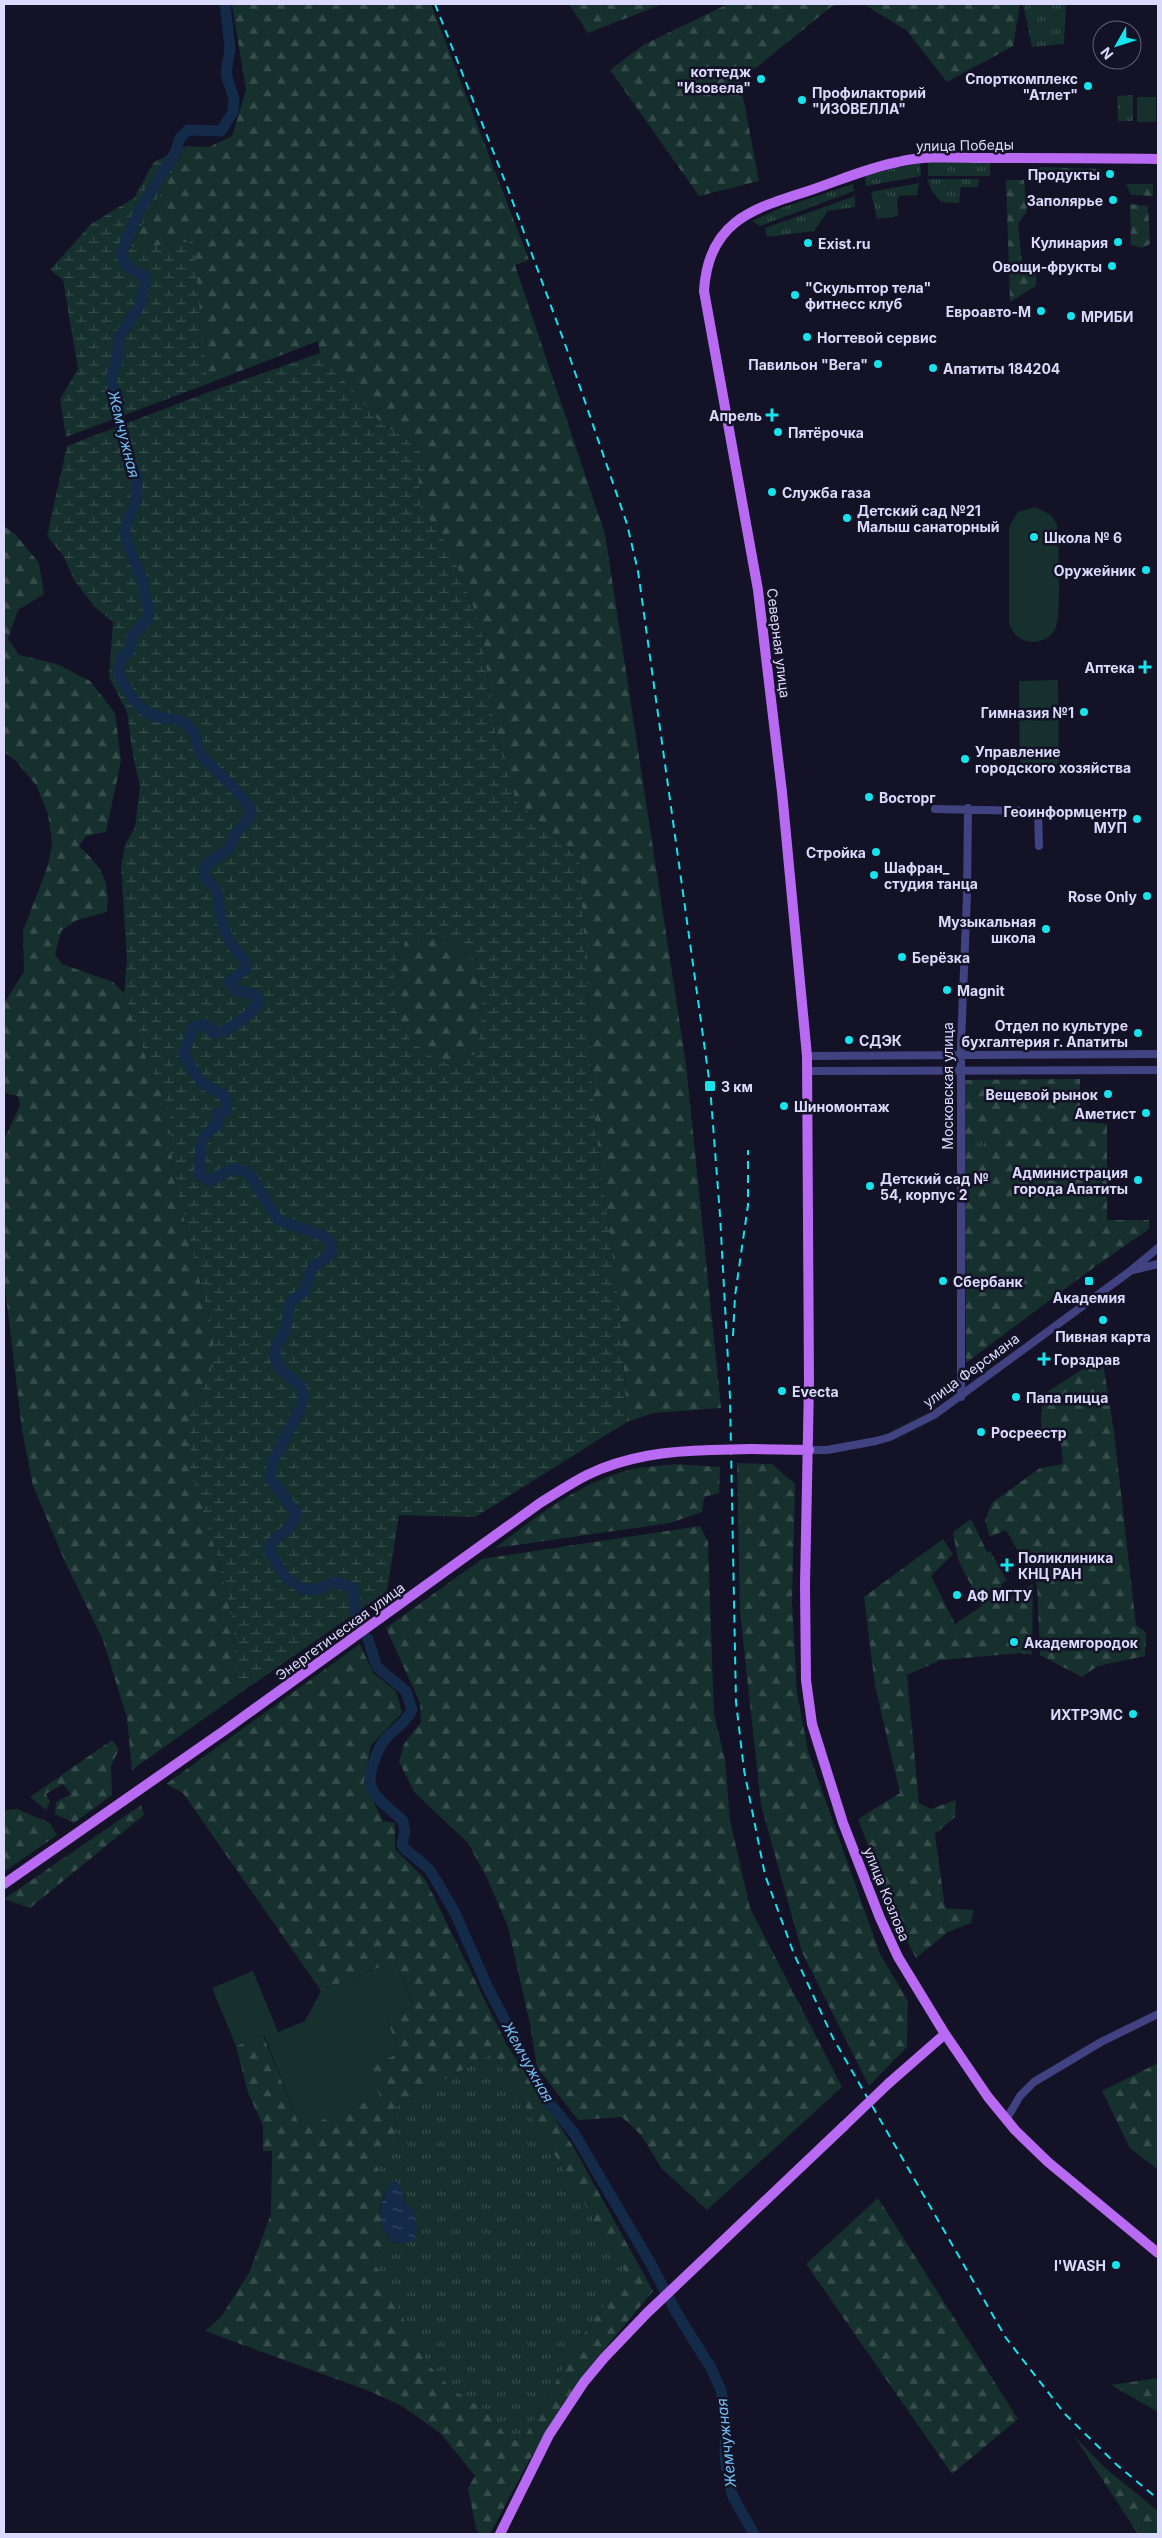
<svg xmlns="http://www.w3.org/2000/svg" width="1162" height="2538" font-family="Inter,sans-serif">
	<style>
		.grass { fill: url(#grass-tufts) }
		.forest { fill: url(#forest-firs); fill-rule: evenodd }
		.wetland { fill: url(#wetland-marsh); fill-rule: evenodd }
		.garden { fill: #15302d }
		.water { fill: url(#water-ripples) }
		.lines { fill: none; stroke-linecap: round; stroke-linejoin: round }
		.river { stroke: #132b49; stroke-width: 11 }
		.minor { stroke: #414281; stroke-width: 8 }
		.major { stroke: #b86af3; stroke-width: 10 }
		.rail { stroke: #16e3ec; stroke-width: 2; stroke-dasharray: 8 6; stroke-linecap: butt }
		.major-bridge { stroke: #b86af3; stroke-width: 10 }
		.poi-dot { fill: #16e3ec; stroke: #141226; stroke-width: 2 }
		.labels { text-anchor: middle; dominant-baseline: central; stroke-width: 5; stroke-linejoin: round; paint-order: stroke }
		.poi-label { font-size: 14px; font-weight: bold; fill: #dcdafc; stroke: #141226; text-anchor: start }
		.street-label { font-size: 14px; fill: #dcdafc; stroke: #141226 }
		.water-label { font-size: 15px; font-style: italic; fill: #71bef3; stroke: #141226 }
	</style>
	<defs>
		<pattern id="grass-tufts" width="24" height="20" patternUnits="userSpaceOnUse" patternTransform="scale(1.25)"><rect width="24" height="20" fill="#15302d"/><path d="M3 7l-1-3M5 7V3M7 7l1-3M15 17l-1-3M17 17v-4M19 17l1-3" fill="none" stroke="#364d4c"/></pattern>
		<pattern id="forest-firs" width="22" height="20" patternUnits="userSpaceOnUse" patternTransform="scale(1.25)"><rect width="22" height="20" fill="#15302d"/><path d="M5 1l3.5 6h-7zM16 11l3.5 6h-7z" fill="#364d4c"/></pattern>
		<pattern id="wetland-marsh" width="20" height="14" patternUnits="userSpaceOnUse" patternTransform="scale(1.25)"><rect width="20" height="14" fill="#15302d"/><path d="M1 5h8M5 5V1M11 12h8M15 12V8" fill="none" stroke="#364d4c"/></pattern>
		<pattern id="water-ripples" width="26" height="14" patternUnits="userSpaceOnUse" patternTransform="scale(1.25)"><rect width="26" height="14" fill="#132b49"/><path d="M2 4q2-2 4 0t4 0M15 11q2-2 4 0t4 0" fill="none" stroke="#354964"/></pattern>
	</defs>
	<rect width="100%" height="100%" fill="#141226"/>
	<!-- grass -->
	<path class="grass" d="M1023,4h43l-2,40 -32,3z
		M1133,95v26h-15l-1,-25z
		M990,161v15h-62v-14z
		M920,163l1,13 -55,10 -1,-11z
		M927,179h52l-1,8h-17l-2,16 -18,-1 -9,-11z
		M919,183l-2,12 -18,1 -2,4 1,16 -21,3 -6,-27z
		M853,184l1,7 -94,35 -8,-5 29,-13z
		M855,196v11l-27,4 -14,20 -47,6 -2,-9z
		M971,1135h14v20h-13z
		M493,2053l136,225 -27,31 -33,46 -17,35 -29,49 -14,1 -18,-26 -39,-25 -25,-26 -55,-104 20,-17 8,1 15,-27 -10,-13 -1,-6 -10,-17 -7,9 -13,-29 24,-13 -5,-39z"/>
	<!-- forest -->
	<path class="forest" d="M232,4h199l98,256 -14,5 90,269 81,530 35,344 -67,5 -27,9 -6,-99 -26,-200 -16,-266 -63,-56 -20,-65 -16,-113 -31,-76 -28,-39 -3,-30 12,-11 -16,-23 -33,-21 -27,-29 -34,-41 -2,-12 -111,43 -2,-9 -76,-125 58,-104 22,1 23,-11 14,-46z
		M569,4h94l-75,29z
		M728,4h292l-7,42 -66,36 -41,-52 -41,-25 -33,1 -92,75 19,100 -60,15 -89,-126 35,-26z
		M1035,167l66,2v6h-65z
		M1006,180h18l3,31 -9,13 4,40 14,9v13l-26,16z
		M1126,184h27v12l-22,-1z
		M1130,204l18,2 2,38 -8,4 -11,-3z
		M4,526l11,8 24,29 5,31 -26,16 -10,29 11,16 38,9 33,17 25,32 6,48 -15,71 -20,4 -7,10c23,22 31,33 28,66l-30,8 -16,11 -6,24 7,9 51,18 11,11 24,70 21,46 4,66 40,157v34l-23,48 27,142 16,64 3,76 -104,74 -5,-52 -24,-78 -37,-76 -33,-78 -11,-56 -18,-151v-139l16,-35 -2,-9 -14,-3v-90l20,-31 -1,-41 25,-66 4,-22 -4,-29 -12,-29 -20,-24 -12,-9z
		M439,936c9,6 24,12 30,19 17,22 15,75 6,99l-20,12 -20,-7 -25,-19 -15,-32 -1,-37 11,-30z
		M1080,1079v42l27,3v96h42v9l-52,36 -131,98 -2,-283zM971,1135h14l-1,20h-12z
		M1102,1357l12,75 22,193 10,7 -1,24 -47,10 -16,11 -42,-22 -3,-70 -31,-55 -16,7 -5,-17 7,-17 48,-35 23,-4 -3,-30 -19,2 1,-41z
		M737,1463l35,1 23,20 -3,118 5,91 11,58 72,203 28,47 -1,46 -38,39 -67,-134 -41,-147 -21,-193z
		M675,1464l45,3 -1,26 -15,4 -2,15 -32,11 -175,25c41,-31 87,-68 139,-79 13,-3 28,-3 41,-5z
		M971,1519l16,33 3,-1 17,30 -6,3 6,16 26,-16 -1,71 -12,-2 -79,7 -34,15 12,128 12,6 25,-9 -1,17 -20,17 10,74 29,2 -3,13 -23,9 -32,26 -20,-38 -38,-101 42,-26 -25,-107 -11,-89 79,-58 10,15 -22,22 24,48 27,-18 -24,-46 -5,-28z
		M700,1526l8,16 6,172 11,46 5,60 20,88 92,179 -135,123 -45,-41 -21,-34 -19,-18 -44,3 -41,-53 -7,-43 -22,-97 -21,-49 -19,-35 -53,-50 -16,-31 5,-18 17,-22 -1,-19 -34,-75 96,-69z
		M360,1644l13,29 23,18 6,22 -31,32 -7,38 19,38 12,2v26l30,30 82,166 67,103 79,143 -66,79 -57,89 -40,75h-10l-4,-5 -8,-41 7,-12 -34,-42 -39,-28 -33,-15 -164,-60 16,-14 28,-44 22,-59 1,-63h-9v-26l-15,-32 -12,-47 27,-11 38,94 67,-63 32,-13 -15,-37 28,-12 -18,-43 -74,30 -138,-198 -17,-9zM493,2053l136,225 -27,31 -33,46 -17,35 -29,49 -14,1 -18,-26 -39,-25 -25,-26 -55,-104 20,-17c-14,-15 -15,-36 -5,-53l-13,-29 24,-13 -5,-39z
		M112,1740l7,9 -8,17 1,29 -38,28 -19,-9 1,-12 15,-8 -8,-10 -17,10 4,8 -4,8 -16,-13z
		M141,1805l3,10 -114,93 -26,-9z
		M17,1809l33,14 7,12 -53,37v-62z
		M1158,2063v107l-28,-22 -28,-57z
		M878,2198l140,221 -66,55 -146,-210z
		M1158,2378v34l-47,-27z
		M1074,2436l31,32 53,43v23h-20z"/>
	<!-- wetland -->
	<path class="wetland" d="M187,146l-58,103 64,-8 14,143 -141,53 -6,-38 18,-30 -15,-89 -13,-10 41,-46 43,-26 20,-36z
		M320,353l61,70 33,21 16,23 -12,11 3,30 28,39 31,76 16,113 20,65 63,56 16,266 26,200 6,99 -152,95 -76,-2 -12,76 -151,105 -3,-76 -16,-64 -27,-87v-55l23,-48v-34l-40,-157 -4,-66 -21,-46 -24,-70 3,-33 -6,-93 4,-22 10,-18 5,-41 -7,-30 -6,-44 -18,-35 4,-55 -19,-16 -20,-26 -10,-23 -17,-21 20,-90 139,-53zM439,936c8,5 24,12 30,19 17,22 15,75 6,99l-20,12 -20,-7 -25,-19 -15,-32 -1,-37 11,-30z"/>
	<!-- garden -->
	<path class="garden" d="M1137,97h19v25h-19z
		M1035,507l16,8 6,10c2,18 4,88 -1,102 -4,10 -15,16 -25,15 -11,-1 -19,-9 -22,-19v-96l9,-15z
		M1058,680l1,94h-39l-1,-93z
		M395,1961l18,44 -28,11 15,37 -32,13 12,30 -79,33 -37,-94 -28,11 -24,-58 41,-17 25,61 27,-11 16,-30z"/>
	<!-- water -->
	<path class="water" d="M394,2179l7,7 4,17 7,6 5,16 -2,13 -6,5 -17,-1c-18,-20 -13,-43 2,-63z"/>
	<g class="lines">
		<!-- river -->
		<path class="river" d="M225,4l5,44 -4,26 8,25 -1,13 -12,19 -33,-1 -8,8 -5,15 -36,58 -18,43 6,12 19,12 -6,27 -21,32 -2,25 -6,15 17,83 9,15 -1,26 -11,27 1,10 18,47 1,13 4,11 -2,11 -14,15 -4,16 -7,6 -4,16c11,20 20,41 45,45 9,1 18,1 25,8 12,9 7,22 14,30 17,19 37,33 49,55l-4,10 -11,11 -6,15 -25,19c-4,20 8,12 12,26 2,4 1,11 2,16 2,11 6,23 11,34 5,10 16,14 16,26l-17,14 7,8 19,5 4,6c-5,13 -33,32 -46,32l-8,-9 -12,3 -9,27c9,19 19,34 39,40l4,9 -1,8 -9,4 1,9c-25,18 -14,25 -19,50l10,7 25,-13 15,5 29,47 46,16 6,5 2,11 -21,18 -7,21 -14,12 -5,28 -9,16 -1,12 5,10 20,17 4,9 -3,12 -28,54 -3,17 26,35c-7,25 -21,17 -27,38l17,27 17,11 13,1 18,-8 19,6 4,35
			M368,1639l9,28 29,24 6,19c-9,18 -21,19 -30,34 -4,5 -6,12 -8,18 -13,32 9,39 29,59l2,11 -3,12 2,4 25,21 10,16 16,28 33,75 59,112 27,33 77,131 25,48 35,56 10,22 5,28 -1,37 3,24 5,18 21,37"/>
		<!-- minor -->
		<path class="minor" d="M935,809l134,3
			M1038,811l1,35
			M807,1056l351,-2
			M808,1071l350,-1
			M1133,1270l25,-6
			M961,1397v-354l6,-148 1,-87
			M809,1450h18l49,-9 14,-4 44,-22 195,-143 29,-24
			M1006,2120l14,-24 14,-14 67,-40 57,-28"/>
		<!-- major -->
		<path class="major" d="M1158,159c-56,-1 -113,-1 -170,-1 -30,0 -61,-3 -90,4 -31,6 -60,19 -90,29 -57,18 -100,31 -104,100l54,299 24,202 25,264 2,327 -4,202 1,95 6,44 31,99 37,95 18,39 47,77 43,63 27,33 33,32 110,91
			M751,1449l58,1
			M4,1884l221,-154 315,-227c15,-9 31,-20 47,-28 39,-19 81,-24 124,-25
			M889,2083l56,-49
			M500,2534l49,-99 35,-53 20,-24 43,-45 197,-187"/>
		<!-- rail -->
		<path class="rail" d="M435,4l73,185 61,166 58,169 11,47 72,515 10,129 10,182 6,305 8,68 21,105 29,79 39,84 173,300 59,76 52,51 41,34
			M733,1336l2,-40 13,-91v-55"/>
		<!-- major-bridge -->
		<path class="major-bridge" d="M711,1450l40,-1
			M844,2126l45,-43"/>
	</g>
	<!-- markers -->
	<g class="poi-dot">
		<circle cx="761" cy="79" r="5"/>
		<circle cx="1088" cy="86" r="5"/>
		<circle cx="802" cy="100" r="5"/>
		<circle cx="1110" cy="174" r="5"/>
		<circle cx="1113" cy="200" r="5"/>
		<circle cx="1118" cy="242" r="5"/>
		<circle cx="808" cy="243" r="5"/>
		<circle cx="1112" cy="266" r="5"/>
		<circle cx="795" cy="295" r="5"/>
		<circle cx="1041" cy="311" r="5"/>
		<circle cx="1071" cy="316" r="5"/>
		<circle cx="807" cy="337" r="5"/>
		<circle cx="878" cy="364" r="5"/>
		<circle cx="933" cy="368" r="5"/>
		<path d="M769.5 407.5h5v5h5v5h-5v5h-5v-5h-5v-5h5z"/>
		<circle cx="778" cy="432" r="5"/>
		<circle cx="772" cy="492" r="5"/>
		<circle cx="847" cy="518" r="5"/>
		<circle cx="1034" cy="537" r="5"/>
		<circle cx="1146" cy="570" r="5"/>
		<path d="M1142.5 659.5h5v5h5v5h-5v5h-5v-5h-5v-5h5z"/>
		<circle cx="1084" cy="712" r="5"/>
		<circle cx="965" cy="759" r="5"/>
		<circle cx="869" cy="797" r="5"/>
		<circle cx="1137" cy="819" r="5"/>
		<circle cx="876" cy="852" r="5"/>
		<circle cx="874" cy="875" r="5"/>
		<circle cx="1147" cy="896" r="5"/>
		<circle cx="1046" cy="929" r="5"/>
		<circle cx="902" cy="957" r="5"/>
		<circle cx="947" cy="990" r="5"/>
		<circle cx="1138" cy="1033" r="5"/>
		<circle cx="849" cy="1040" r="5"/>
		<rect x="704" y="1080" width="12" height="12" rx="2.5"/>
		<circle cx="1108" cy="1094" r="5"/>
		<circle cx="784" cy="1106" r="5"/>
		<circle cx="1146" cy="1113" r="5"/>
		<circle cx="1138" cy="1180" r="5"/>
		<circle cx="870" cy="1186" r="5"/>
		<circle cx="943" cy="1281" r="5"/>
		<rect x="1084" y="1276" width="10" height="10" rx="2.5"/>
		<circle cx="1103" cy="1320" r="5"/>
		<path d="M1041.5 1351.5h5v5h5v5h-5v5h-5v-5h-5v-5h5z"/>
		<circle cx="782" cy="1391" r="5"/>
		<circle cx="1016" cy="1397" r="5"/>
		<circle cx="981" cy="1432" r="5"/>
		<path d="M1004.5 1557.5h5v5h5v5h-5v5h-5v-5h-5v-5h5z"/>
		<circle cx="957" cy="1595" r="5"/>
		<circle cx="1014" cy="1642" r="5"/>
		<circle cx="1133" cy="1714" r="5"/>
		<circle cx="1116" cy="2265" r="5"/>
	</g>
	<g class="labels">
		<!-- poi labels -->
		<g class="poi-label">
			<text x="751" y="71" text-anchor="end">коттедж<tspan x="751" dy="16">"Изовела"</tspan></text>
			<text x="1078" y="78" text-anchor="end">Спорткомплекс<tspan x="1078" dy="16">"Атлет"</tspan></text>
			<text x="812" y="92">Профилакторий<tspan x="812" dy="16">"ИЗОВЕЛЛА"</tspan></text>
			<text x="1100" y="174" text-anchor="end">Продукты</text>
			<text x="1103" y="200" text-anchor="end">Заполярье</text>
			<text x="1108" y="242" text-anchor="end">Кулинария</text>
			<text x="818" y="243">Exist.ru</text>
			<text x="1102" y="266" text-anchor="end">Овощи-фрукты</text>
			<text x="805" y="287">"Скульптор тела"<tspan x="805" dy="16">фитнесс клуб</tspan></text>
			<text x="1031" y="311" text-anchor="end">Евроавто-М</text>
			<text x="1081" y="316">МРИБИ</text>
			<text x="817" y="337">Ногтевой сервис</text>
			<text x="868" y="364" text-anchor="end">Павильон "Вега"</text>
			<text x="943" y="368">Апатиты 184204</text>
			<text x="762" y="415" text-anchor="end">Апрель</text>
			<text x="788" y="432">Пятёрочка</text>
			<text x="782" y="492">Служба газа</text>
			<text x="857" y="510">Детский сад №21<tspan x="857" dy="16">Малыш санаторный</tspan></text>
			<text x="1044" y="537">Школа № 6</text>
			<text x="1136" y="570" text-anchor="end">Оружейник</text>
			<text x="1135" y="667" text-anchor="end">Аптека</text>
			<text x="1074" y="712" text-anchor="end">Гимназия №1</text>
			<text x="975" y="751">Управление<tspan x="975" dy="16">городского хозяйства</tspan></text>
			<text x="879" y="797">Восторг</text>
			<text x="1127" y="811" text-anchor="end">Геоинформцентр<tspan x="1127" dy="16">МУП</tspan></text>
			<text x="866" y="852" text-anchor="end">Стройка</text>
			<text x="884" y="867">Шафран_<tspan x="884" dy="16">студия танца</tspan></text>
			<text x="1137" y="896" text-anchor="end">Rose Only</text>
			<text x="1036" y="921" text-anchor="end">Музыкальная<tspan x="1036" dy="16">школа</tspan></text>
			<text x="912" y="957">Берёзка</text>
			<text x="957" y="990">Magnit</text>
			<text x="1128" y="1025" text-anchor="end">Отдел по культуре<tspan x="1128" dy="16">бухгалтерия г. Апатиты</tspan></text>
			<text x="859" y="1040">СДЭК</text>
			<text x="721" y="1086">3 км</text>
			<text x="1098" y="1094" text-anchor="end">Вещевой рынок</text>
			<text x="794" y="1106">Шиномонтаж</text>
			<text x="1136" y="1113" text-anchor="end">Аметист</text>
			<text x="1128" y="1172" text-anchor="end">Администрация<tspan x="1128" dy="16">города Апатиты</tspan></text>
			<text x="880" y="1178">Детский сад №<tspan x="880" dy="16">54, корпус 2</tspan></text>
			<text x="953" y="1281">Сбербанк</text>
			<text x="1089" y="1297" text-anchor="middle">Академия</text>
			<text x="1103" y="1336" text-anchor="middle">Пивная карта</text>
			<text x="1054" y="1359">Горздрав</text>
			<text x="792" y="1391">Evecta</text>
			<text x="1026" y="1397">Папа пицца</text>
			<text x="991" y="1432">Росреестр</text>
			<text x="1018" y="1557">Поликлиника<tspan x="1018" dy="16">КНЦ РАН</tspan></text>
			<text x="967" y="1595">АФ МГТУ</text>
			<text x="1024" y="1642">Академгородок</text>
			<text x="1123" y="1714" text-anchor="end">ИХТРЭМС</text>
			<text x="1106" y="2265" text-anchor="end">I'WASH</text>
		</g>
		<!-- street labels -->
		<g class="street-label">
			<text transform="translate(965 145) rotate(-1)">улица Победы</text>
			<text transform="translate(779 643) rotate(83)">Северная улица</text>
			<text transform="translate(947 1086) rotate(-90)">Московская улица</text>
			<text transform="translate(971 1370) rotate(-36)">улица Ферсмана</text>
			<text transform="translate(340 1631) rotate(-36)">Энергетическая улица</text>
			<text transform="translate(887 1894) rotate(68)">улица Козлова</text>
		</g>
		<!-- water labels -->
		<g class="water-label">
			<text transform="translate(124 434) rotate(76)">Жемчужная</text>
			<text transform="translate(528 2062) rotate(61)">Жемчужная</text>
			<text transform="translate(726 2443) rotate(-96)">Жемчужная</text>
		</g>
	</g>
	<!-- border -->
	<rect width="1162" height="2538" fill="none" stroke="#dcdafc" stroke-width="10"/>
	<!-- north arrow -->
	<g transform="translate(1117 45) rotate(231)"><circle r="24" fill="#141226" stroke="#64627c"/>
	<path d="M0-4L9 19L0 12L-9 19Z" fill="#16e3ec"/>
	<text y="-8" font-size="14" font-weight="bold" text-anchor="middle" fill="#dcdafc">N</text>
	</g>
</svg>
